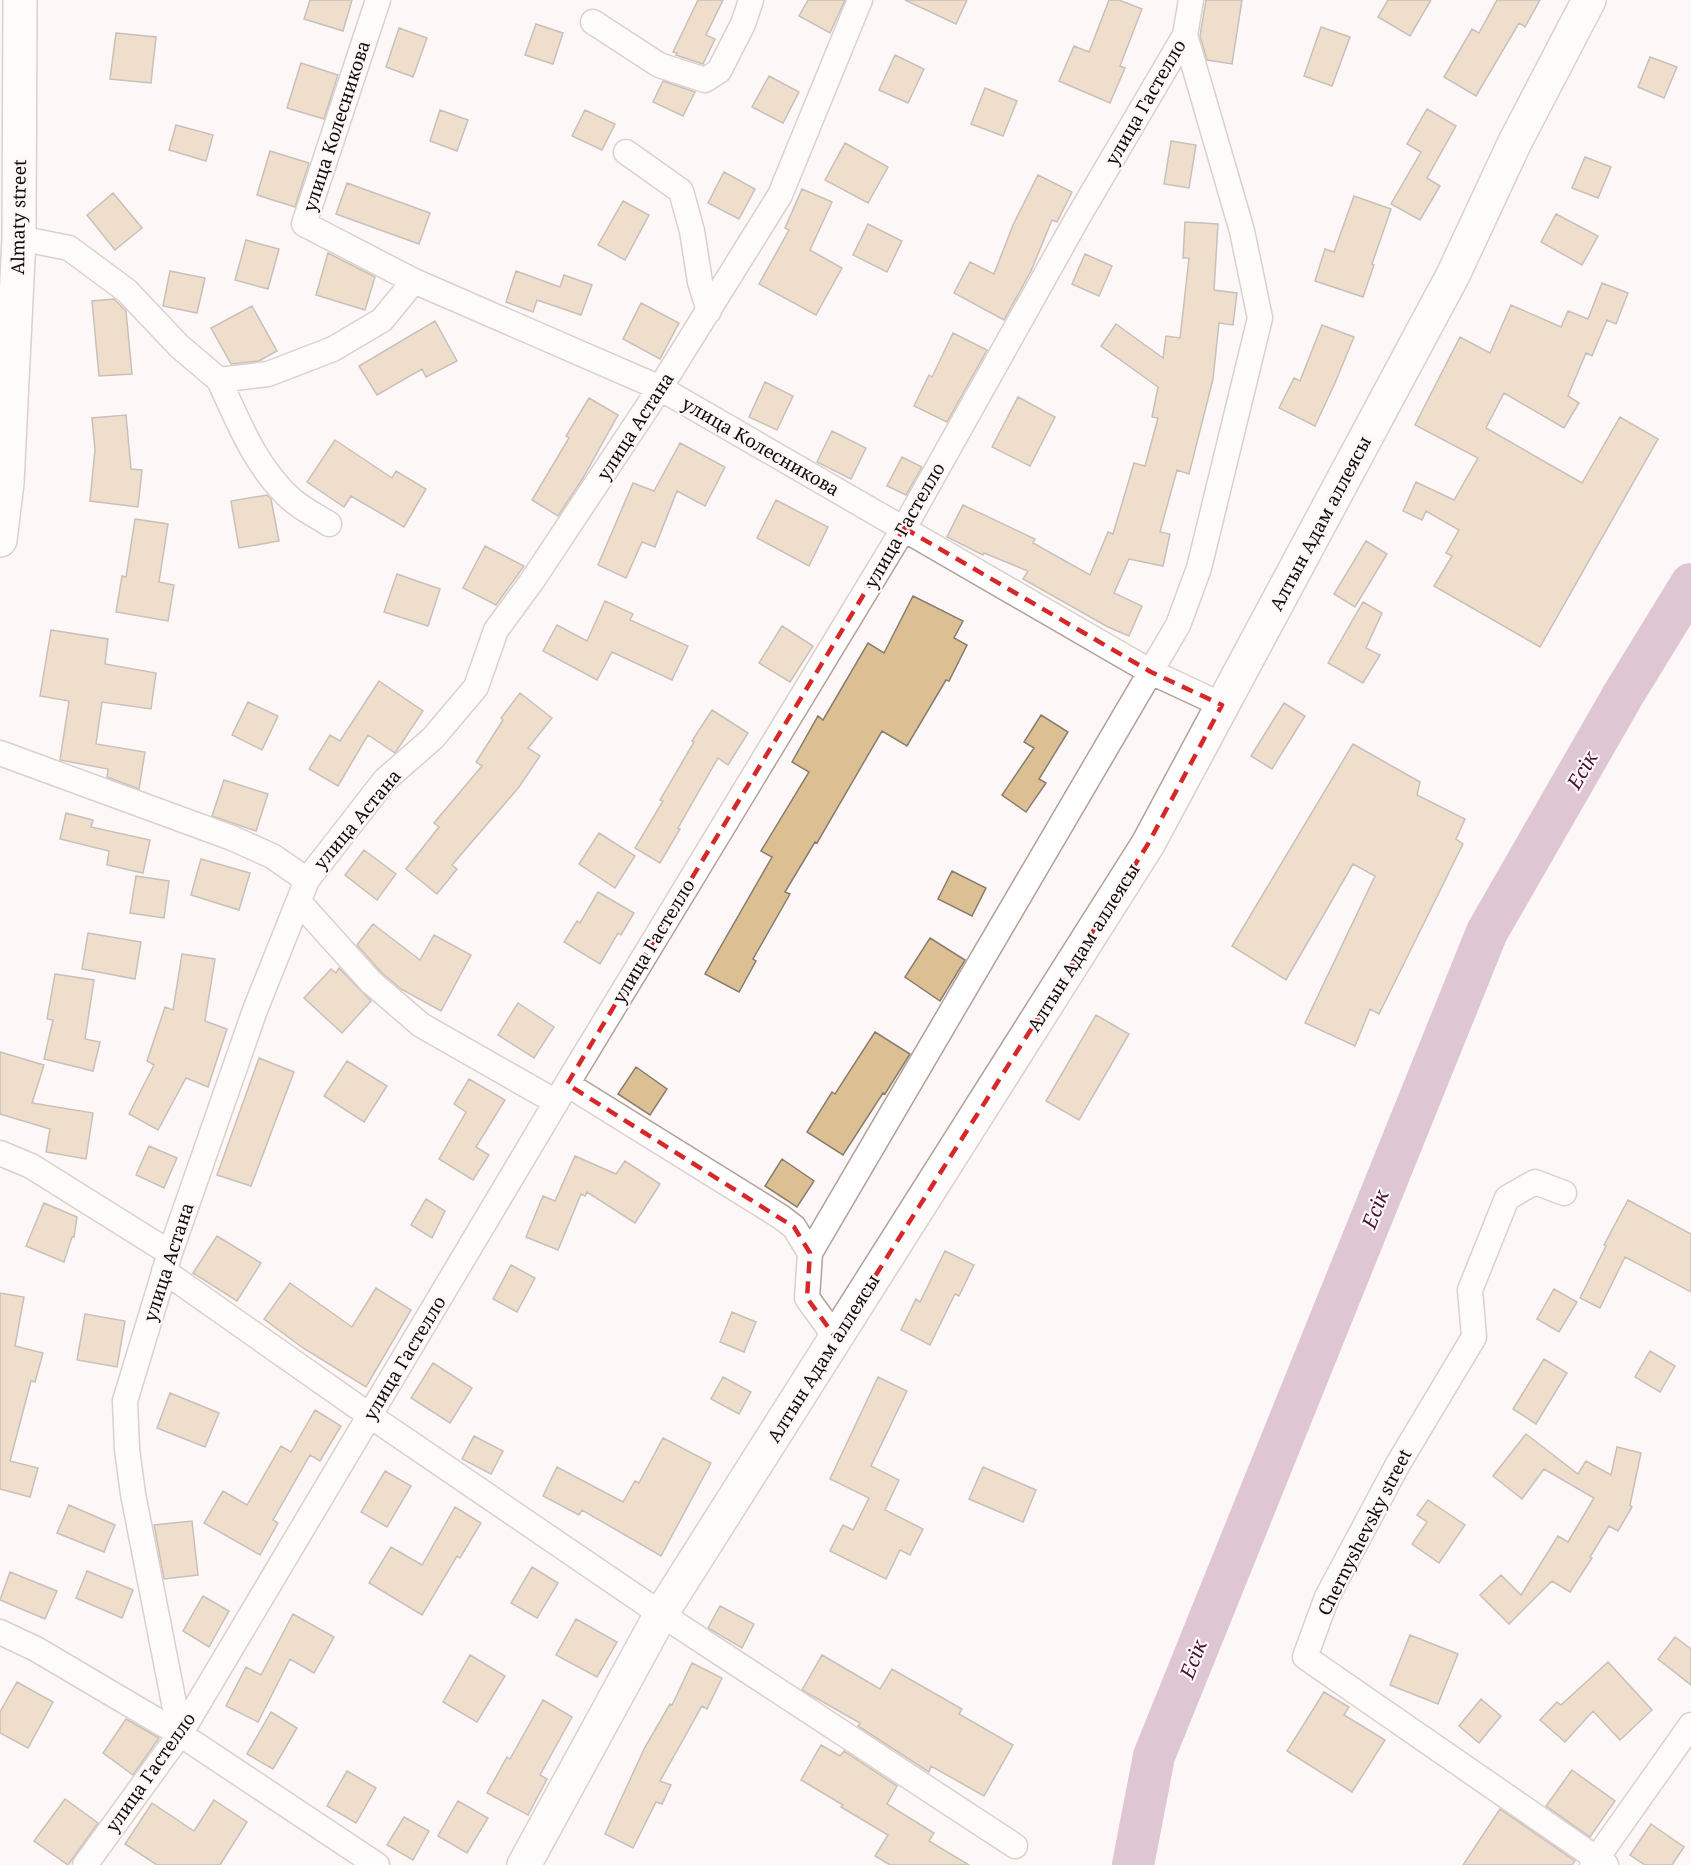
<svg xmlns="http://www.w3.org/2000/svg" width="1691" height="1865" font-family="'Noto Serif',serif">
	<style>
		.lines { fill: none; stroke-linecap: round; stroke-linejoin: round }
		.river { stroke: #b98aa4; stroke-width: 42 }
		.building { fill: #ddbf94; stroke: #887d6e; stroke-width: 1.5 }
		.minor-casing { stroke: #b3a097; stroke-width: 27 }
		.primary-casing { stroke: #b3a097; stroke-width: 36 }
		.minor { stroke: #fff; stroke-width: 24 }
		.primary { stroke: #fff; stroke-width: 33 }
		.marked { fill: none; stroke: #d62828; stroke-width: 4.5; stroke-dasharray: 12 8; stroke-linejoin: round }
		.labels { text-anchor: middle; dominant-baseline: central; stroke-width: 4.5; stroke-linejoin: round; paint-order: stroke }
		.street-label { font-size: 18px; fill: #110b08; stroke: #fdf8f7 }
		.water-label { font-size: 20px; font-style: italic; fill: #491035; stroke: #fdf8f7 }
	</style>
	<rect width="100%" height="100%" fill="#fdf8f7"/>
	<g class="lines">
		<!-- river -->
		<path class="river" d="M1133,1865l21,-109 333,-824 136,-237 68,-111"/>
	</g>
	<!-- building -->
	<path class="building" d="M310,0h42l-9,31 -39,-12z
		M698,0h25l-17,35 9,4 -12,25 -27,-9 1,-2 -4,-1z
		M808,0h37l-15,33 -31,-17z
		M905,0h62l-11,24z
		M1109,0h10l23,9 -22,57 5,2 -15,35 -51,-22 15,-35 15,6z
		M1206,0h36l-10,64 -25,-4 -7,-24z
		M1388,0h43l-21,36 -32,-19z
		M1497,0h43l-15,27 -6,-4 -43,73 -32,-19 28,-48 7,4z
		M536,24l27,9 -10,31 -28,-9z
		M1321,27l29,10 -18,49 -28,-10z
		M399,28l28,10 -14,39 -27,-10z
		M116,33l40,4 -5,46 -41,-4z
		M895,55l29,14 -16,34 -29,-13z
		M1650,57l27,10 -13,31 -26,-11z
		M301,63l37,12 -14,44 -37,-11z
		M769,76l30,16 -16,31 -31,-16z
		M663,81l32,11 -12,24 -30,-14z
		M985,88l32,13 -14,35 -32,-12z
		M1427,109l29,17 -29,52 13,8 -20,34 -29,-16 30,-52 -14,-8z
		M440,110l28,10 -11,31 -27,-10z
		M585,110l30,14 -13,26 -30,-14z
		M176,125l37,10 -7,26 -37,-11z
		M1171,141l25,4 -7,43 -25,-4z
		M845,143l43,24 -20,36 -43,-23z
		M270,151l39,12 -14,44 -38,-12z
		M1585,157l26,10 -13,31 -26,-10z
		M724,172l31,17 -16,30 -31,-16z
		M1038,175l34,17 -15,30 -5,-2 -21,51 -27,49 -50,-27 16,-31 24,12 19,-49z
		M347,183l83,30 -11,31 -83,-30z
		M802,189l30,13 -22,48 32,18 -26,47 -57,-31 30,-54 -4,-2z
		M113,193l29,35 -27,22 -28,-35z
		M1354,196l37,13 -19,55 2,1 -11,32 -48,-16 10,-32 9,3z
		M623,201l26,14 -24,45 -27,-15z
		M1556,214l42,22 -16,29 -41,-23z
		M1185,222l33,2 -4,66 23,3 -4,32 -14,-2 -6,56 -24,95 -12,-4 -17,62 10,2 -7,32 -34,-7 -15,34 28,13 -13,30 -21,-9 -85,-48 5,-8 -44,-18 -1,2 -36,-18 16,-32 72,34 -2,4 57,32 18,-43 5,2 21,-71 11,3 13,-48 -6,-1 6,-30 -57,-41 15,-22 47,34 3,-22 14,2 9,-80h-6z
		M868,224l34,17 -15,31 -34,-17z
		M246,240l33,9 -11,40 -33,-9z
		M328,253l47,24 -10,33 -49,-15z
		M1085,254l27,12 -13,30 -27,-12z
		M170,271l35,7 -8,35 -34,-7z
		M516,271l44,16 4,-12 28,10 -11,30 -44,-15 -4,12 -27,-10z
		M1602,283l26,10 -12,31 -9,-4 -15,36 -6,-3 -18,43 11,7 -15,25 -60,-35 -18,35 96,55 38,-66 38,22 -118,208 -106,-61 18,-30 -6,-3 13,-23 -33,-19 -4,9 -19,-9 13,-29 38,18 24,-42 -63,-33 45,-88 30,16 21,-48 50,22 7,-16 20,8z
		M114,299l12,12 6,63 -33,2 -7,-75z
		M641,303l38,20 -19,36 -37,-20z
		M252,306l25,45 -18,10 -28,3 -20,-36z
		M435,321l22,40 -31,16 -4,-8 -45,26 -18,-29z
		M1322,325l32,12 -19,46 -20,43 -36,-18 15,-30 6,3z
		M953,333l34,17 -40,72 -33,-16 15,-31 3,2z
		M765,382l28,14 -16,34 -28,-13z
		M1018,397l37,20 -25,49 -38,-19z
		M589,398l29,17 -35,63 -25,38 -26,-16 37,-62 -3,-2z
		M126,415l5,54 11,1 -4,37 -48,-6 5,-51 -3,-32z
		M832,431l34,17 -15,31 -34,-17z
		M335,440l57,38 4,-7 30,18 -22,38 -53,-31 -7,11 -37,-25z
		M680,443l45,24 -20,39 -28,-15 -22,56 -13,-5 -16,36 -28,-13 35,-82 21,8z
		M902,457l20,10 -16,28 -19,-9z
		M267,495l4,4 8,42 -40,7 -8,-47z
		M776,500l52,27 -19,39 -52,-28z
		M135,519l33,5 -9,58 15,3 -6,36 -52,-9 6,-36 4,1z
		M1366,541l21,13 -32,53 -21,-13z
		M485,546l39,20 -28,39 -33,-17z
		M397,574l43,15 -12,37 -44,-14z
		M913,596l50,25 -9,17 13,7 -18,36 -3,-1 -39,66 -25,-15 -65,112 -2,-1 -30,50 5,2 -37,65 3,2 -17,31 -34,-18 67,-117 -11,-6 48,-79 -17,-10 26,-46 5,4 45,-77 16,10z
		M605,601l28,13 -3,6 58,26 -16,34 -60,-28 -15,28 -54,-29 14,-26 30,16z
		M1363,602l19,11 -16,35 14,7 -17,28 -35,-20z
		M782,626l31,20 -23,36 -31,-19z
		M51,630l57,9 -3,25 51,9 -5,36 -49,-7 -6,42 49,8 -6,37 -32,-12 1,-8 -48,-9 9,-59 -29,-5z
		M379,681l44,30 -28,42 -27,-18 -30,51 -29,-17 21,-34 10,6z
		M520,693l32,25 -24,30 12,8 -21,31 -67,78 5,4 -20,25 -31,-25 33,-42 -5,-4 48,-57 -6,-4 27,-42 -2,-2z
		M248,702l30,14 -16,34 -30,-15z
		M1284,703l21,13 -33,53 -21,-13z
		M712,710l36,23 -20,32 -10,-7 -40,70 2,1 -20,34 -25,-15 28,-47 -3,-1 34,-58 -2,-1z
		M1041,715l27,17 -29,47 7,4 -20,29 -24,-17 32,-47 -10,-6z
		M1353,744l67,38 -3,13 48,24 -9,20 7,5 -84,170 -9,-5 -15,37 -50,-23 70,-147 -22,-12 -67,116 -54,-34z
		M224,780l44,14 -12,37 -44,-15z
		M66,813l27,7 -2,7 59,13 -7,33 -36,-8 2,-14 -49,-12z
		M599,833l36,23 -20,32 -36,-24z
		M364,850l32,24 -19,26 -32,-25z
		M201,859l49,14 -11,37 -48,-15z
		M952,871l34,17 -14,28 -34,-17z
		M136,876l33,5 -5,37 -34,-5z
		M598,892l36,21 -13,22 -3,-2 -18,31 -36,-22 13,-21 3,2z
		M373,924l47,36 14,-25 37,20 -30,56 -40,-22 -20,-17 -24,-27z
		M88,933l53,9 -6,37 -53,-10z
		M930,938l35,22 -25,41 -35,-24z
		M182,954l33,5 -10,62 22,8 -19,58 -22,-9 -28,52 -29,-16 25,-49 -7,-4 18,-54 8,3z
		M339,968l32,33 -29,32 -38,-35 27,-29 5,4z
		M55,974l39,6 -9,59 15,3 -7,29 -49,-12 9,-39 -6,-1z
		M518,1003l36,24 -20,31 -36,-23z
		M1096,1015l33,19 -50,86 -33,-19z
		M875,1032l35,22 -25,40 -2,-1 -40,62 -36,-23 25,-40 3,2z
		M0,1052l44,13 -12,38 61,10 -7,46 -40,-7 4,-23 -50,-15z
		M259,1058l35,14 -43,114 -34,-11z
		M347,1061l40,25 -23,36 -40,-26z
		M636,1067l31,22 -17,26 -32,-21z
		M469,1079l36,21 -29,47 13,8 -16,25 -34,-21 27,-47 -12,-8z
		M149,1146l28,12 -13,30 -28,-13z
		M575,1156l41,18 9,-13 35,23 -25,39 -48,-31 -2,4 -4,-2 -23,56 -32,-13 17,-41 12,5z
		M782,1159l32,22 -17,26 -32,-21z
		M426,1199l19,12 -13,27 -21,-13z
		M1628,1200l63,34v58l-66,-35 -25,51 -20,-10 26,-52 -2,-1z
		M44,1203l33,14 -3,20h-2l-8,25 -38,-16z
		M217,1236l44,27 -24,38 -44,-28z
		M945,1251l29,14 -15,31 -4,-2 -25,51 -29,-15 15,-31 4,3z
		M511,1265l24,13 -18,34 -24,-13z
		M290,1283l62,44 24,-39 35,22 -45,77 -63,-39 -39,-29z
		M1554,1289l23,13 -18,30 -22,-13z
		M0,1293l24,4 -9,49 28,7 -8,29 -4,-1 -21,80 28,7 -8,29 -30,-8z
		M732,1312l24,10 -12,30 -24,-10z
		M85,1314l40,7 -8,46 -40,-7z
		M1650,1351l25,15 -15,26 -25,-15z
		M1544,1359l23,14 -31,51 -23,-15z
		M433,1363l39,25 -22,35 -39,-25z
		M723,1377l28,15 -12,22 -28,-15z
		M878,1377l29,14 -36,75 28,14 -14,30 38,19 -13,26 -10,-5 -14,29 -56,-28 13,-26 10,5 16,-32 -39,-19z
		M170,1393l49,20 -14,34 -48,-19z
		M315,1410l26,16 -21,35 -10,-6 -37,65 5,3 -18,32 -56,-32 19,-32 24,14 34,-59 10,6z
		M1526,1434l52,40 8,-13 25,14 6,-28 24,6 -11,52 2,2 -14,24 -9,-5 -19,31 2,1 -22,34 -18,-11 -43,43 -29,-29 21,-20 20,20 37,-59 10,6 26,-44 -50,-29 -22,30 -29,-23z
		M474,1436l29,15 -12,23 -29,-15z
		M663,1438l48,25 -50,93 -79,-46 -3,5 -36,-19 14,-29 66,35 12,-21 4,2z
		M983,1467l53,23 -13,32 -54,-23z
		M385,1471l26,15 -24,41 -26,-15z
		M1428,1500l37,25 -26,38 -27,-19 15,-22 -10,-7z
		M69,1505l46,20 -11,27 -47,-19z
		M455,1507l26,16 -21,35 -3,-2 -35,59 -53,-32 22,-36 31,18z
		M192,1521l6,54 -34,4 -10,-54z
		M532,1567l26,16 -21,35 -26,-15z
		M87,1571l46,19 -11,28 -46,-20z
		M10,1572l47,19 -12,28 -45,-19z
		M203,1596l26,15 -20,36 -26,-16z
		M720,1606l34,18 -12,24 -34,-20z
		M293,1614l41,23 -20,36 -24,-14 -32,63 -32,-16 20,-39 15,8z
		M576,1619l41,23 -20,35 -41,-22z
		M1410,1635l48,19 -20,50 -48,-19z
		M1675,1637l16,12v36l-33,-26z
		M470,1655l35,21 -28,46 -34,-20z
		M822,1655l58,34 12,-20 70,40 -3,5 54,31 -29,51 -53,-30 -2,6 -71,-46 2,-3 -58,-33z
		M1608,1662l44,48 -32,30 -27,-29 -28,31 -25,-22 17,-18 4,3z
		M692,1663l30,15 -15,31 -5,-3 -42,75 11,4 -9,19 -6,-2 -23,46 -28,-14 40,-87 25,-43 2,1z
		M17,1682l36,20 -25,46 -28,-15v-21z
		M1324,1692l25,15 -5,8 41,25 -33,52 -65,-41z
		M1481,1699l20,17 -22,27 -20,-17z
		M543,1700l29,17 -32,58 7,4 -19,36 -41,-22 20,-36 3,2z
		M271,1712l26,16 -24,41 -26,-15z
		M126,1719l33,19 -26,37 -30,-22z
		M821,1745l19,11 4,-5 53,35 -10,18 47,29 -5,8 40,24h-79l-15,-9 13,-21 -47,-28 2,-2 -42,-25z
		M1572,1770l43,31 -25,36 -44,-31z
		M347,1771l29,17 -20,35 -29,-17z
		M65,1799l33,24 -30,42 -34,-24z
		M214,1800l33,22 -27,43h-63l-32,-21 27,-41 42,28z
		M458,1801l30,17 -21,35 -29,-17z
		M1500,1809l75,52 -3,4h-109z
		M404,1817l25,14 -16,29 -26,-15z
		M1651,1824l33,23 -12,18h-27l-15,-10z"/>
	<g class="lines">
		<defs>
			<path id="minor" d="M378,0l-74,224 110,57 246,107 491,284 71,33
				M593,22l66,43 46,15 14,-9 24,-47 8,-24
				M626,152l55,39 11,40 8,51 9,29
				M19,238l50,10 58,43 52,55 40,34 49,-6 65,-25 49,-29 32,-39
				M219,380c20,43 36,86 72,119 11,10 26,17 38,25
				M0,753l232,85 40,18 35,24
				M299,902l72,80 50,43 135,77
				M567,1084l214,133 13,10 16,26 -3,45 29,40
				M0,1153l31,13 139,87
				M1564,1193l-29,-11 -28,16 -37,92 4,47 -76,127 -71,133 -22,60 301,208
				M810,1253l368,-628 21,-57 61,-250 -18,-87 -57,-196
				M164,1271l205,144 292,199 354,232
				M0,1632l36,17 144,85 197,131
				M180,1734l-47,-240 -6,-45 -2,-48 45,-148 85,-243 52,-130 78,-100 48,-42 43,-51 20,-57 36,-49 128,-193 120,-193 80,-195
				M85,1865l95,-131 387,-650 337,-556 173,-309 108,-184 6,-35
				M1592,1865l99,-140"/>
			<path id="primary" d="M0,540l7,-57 12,-245 1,-238
				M524,1865l137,-251 487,-770 305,-569 62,-133 74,-142"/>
		</defs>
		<!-- minor casing -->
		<use href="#minor" class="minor-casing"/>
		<!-- primary casing -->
		<use href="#primary" class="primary-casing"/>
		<!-- minor -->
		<use href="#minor" class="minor"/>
		<!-- primary -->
		<use href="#primary" class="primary"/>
	</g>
	<!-- marked area -->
	<path d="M0 0H1691V1865H0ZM904,528l247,144 71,33 -74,139 -312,494 -29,-40 3,-45 -16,-26 -227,-143z" fill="#fdf8f7" fill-opacity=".55" fill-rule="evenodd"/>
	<path class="marked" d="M904,528l247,144 71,33 -74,139 -312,494 -29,-40 3,-45 -16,-26 -227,-143z"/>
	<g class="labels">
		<!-- street labels -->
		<g class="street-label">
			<text transform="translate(1145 102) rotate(-60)">улица Гастелло</text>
			<text transform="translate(336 126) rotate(-72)">улица Колесникова</text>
			<text transform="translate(18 217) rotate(-89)">Almaty street</text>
			<text transform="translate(635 426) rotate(-57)">улица Астана</text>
			<text transform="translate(761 446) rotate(30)">улица Колесникова</text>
			<text transform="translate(1320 523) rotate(-62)">Алтын Адам аллеясы</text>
			<text transform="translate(904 525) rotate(-60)">улица Гастелло</text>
			<text transform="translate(357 819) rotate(-50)">улица Астана</text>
			<text transform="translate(653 941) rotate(-59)">улица Гастелло</text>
			<text transform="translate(1083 947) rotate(-58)">Алтын Адам аллеясы</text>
			<text transform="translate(168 1262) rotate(-72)">улица Астана</text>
			<text transform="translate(404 1358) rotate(-59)">улица Гастелло</text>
			<text transform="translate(823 1358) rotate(-58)">Алтын Адам аллеясы</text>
			<text transform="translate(1364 1532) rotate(-63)">Chernyshevsky street</text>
			<text transform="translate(150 1772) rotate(-55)">улица Гастелло</text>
		</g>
		<!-- water labels -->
		<g class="water-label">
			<text transform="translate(1582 770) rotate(-60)">Есік</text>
			<text transform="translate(1375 1209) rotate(-68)">Есік</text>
			<text transform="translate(1193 1659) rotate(-68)">Есік</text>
		</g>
	</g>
</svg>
